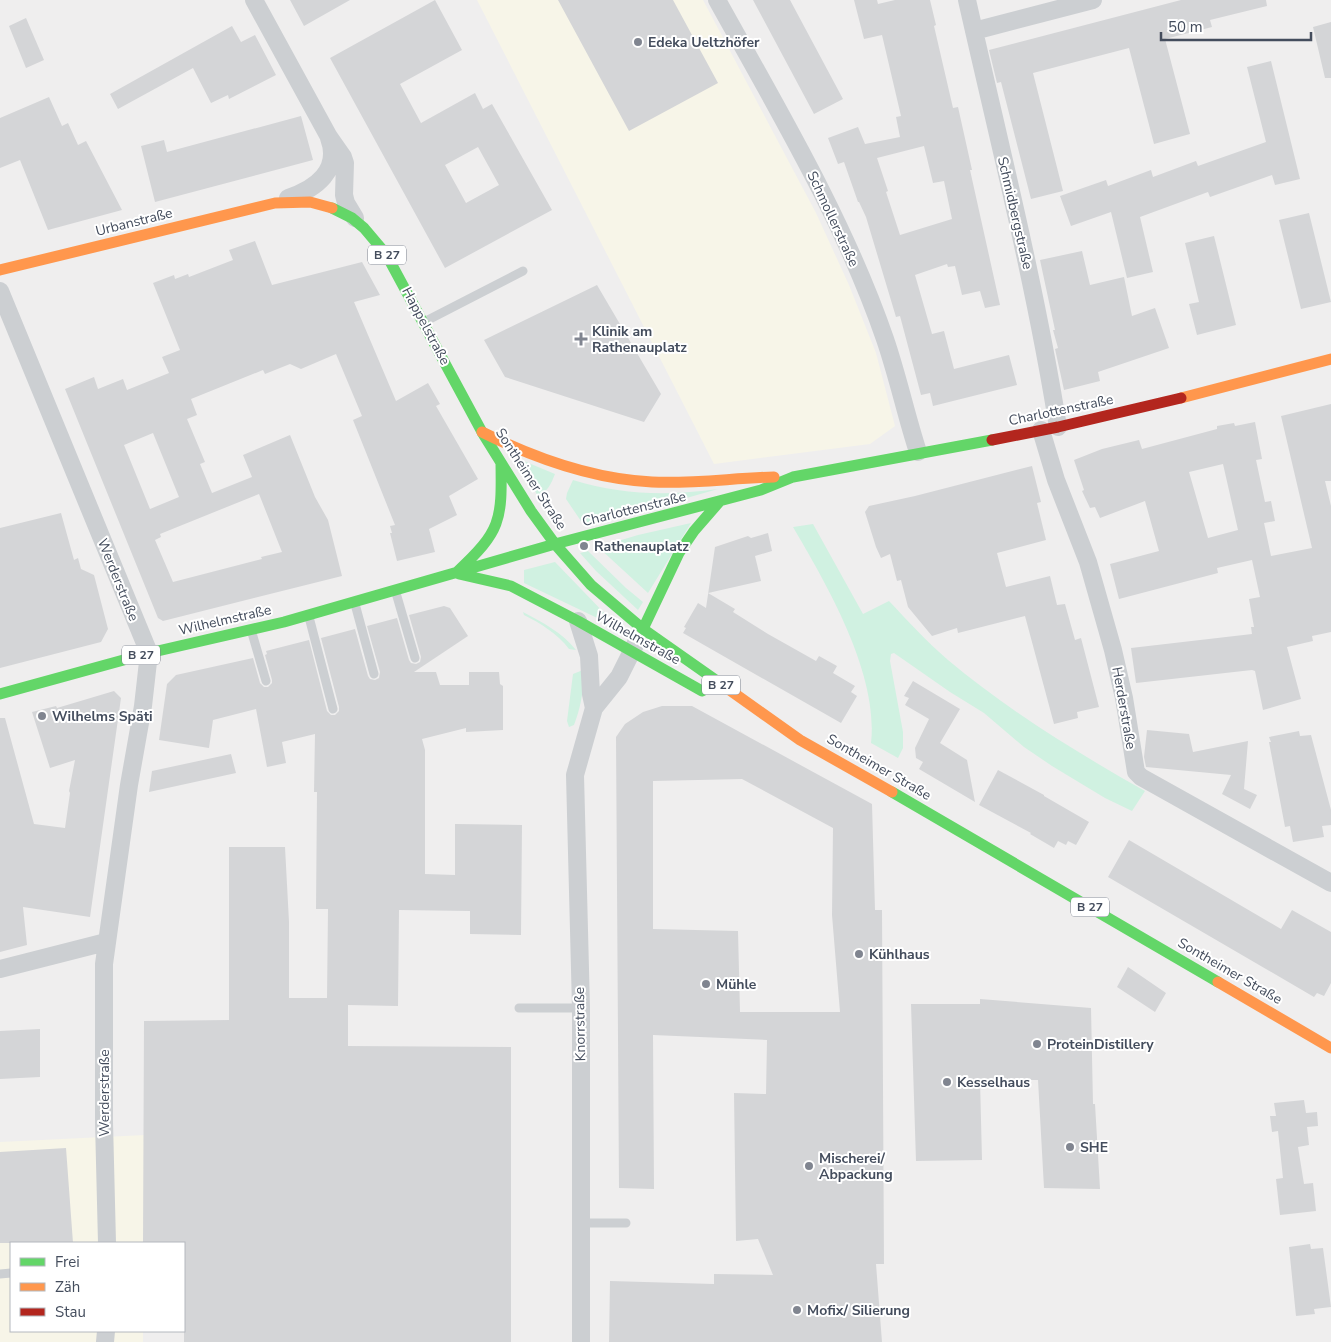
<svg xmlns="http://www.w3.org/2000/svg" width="1331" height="1342" font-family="'Nunito Sans',sans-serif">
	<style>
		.commercial { fill: #f7f5e8 }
		.grass { fill: #d0f1e1 }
		.building { fill: #d4d5d7; fill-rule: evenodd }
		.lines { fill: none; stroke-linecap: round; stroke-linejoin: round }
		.lane { stroke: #cccfd2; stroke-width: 9 }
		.street { stroke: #cccfd2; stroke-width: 18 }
		.fast { stroke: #63d668; stroke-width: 11 }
		.slow { stroke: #ff974d; stroke-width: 11 }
		.jam { stroke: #b3261e; stroke-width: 11 }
		.poi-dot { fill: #808590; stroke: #fff; stroke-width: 2 }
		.labels { text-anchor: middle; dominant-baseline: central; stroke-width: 4; stroke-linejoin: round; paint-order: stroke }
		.shield { fill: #fff; stroke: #7c828e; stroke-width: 1 }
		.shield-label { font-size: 12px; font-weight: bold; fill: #444d5d }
		.poi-label { font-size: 14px; font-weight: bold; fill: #444d5d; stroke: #fff; text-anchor: start }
		.street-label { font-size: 14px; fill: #444d5d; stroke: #fff }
	</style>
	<rect width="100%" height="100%" fill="#efeeee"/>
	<!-- commercial -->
	<path class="commercial" d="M477,0h226l113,213 33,72 27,68 19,73 -25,18 -156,20z
		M145,1135l-1,108h-133v88h132v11h-143v-200z"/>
	<!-- grass -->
	<path class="grass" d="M514,457l41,17c-4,10 -7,17 -17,22z
		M573,480c48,15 96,16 145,9l-133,38 -19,-28 1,-6z
		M691,523l-43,70 -50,-46 40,-12z
		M813,524l50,90 26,-13c19,20 38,41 59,59 61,51 128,92 197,131l-13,20 -27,-13 -53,-32 -28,-19 -40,-34 -34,-21 -56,-39 -3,1 -1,7 13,71v16l-5,10 -27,-15c8,-69 -44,-158 -78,-216z
		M588,551l38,37 17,14 -5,8 -42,-39 -16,-18z
		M555,562l55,57 4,7 -90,-43v-13z
		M523,612c20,11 39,20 53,38l-7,-1c-11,-15 -29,-26 -45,-34z
		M583,670c1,20 -2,37 -9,55l-5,2 -2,-6 6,-47z"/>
	<!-- building -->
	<path class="building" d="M290,0h60l-46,26z
		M435,0l27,50 -62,34 21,39 54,-30 8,16 9,-5 60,106 -107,58 -115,-210zM478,147l21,38 -33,18 -21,-38z
		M558,0h115l45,83 -89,48z
		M753,0h37l53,99 -29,15z
		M854,0h23l1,4 17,-4h35l6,25 -2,1 19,82 5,-1 14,63h-2l30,135 -15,3 -5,-17 -18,4 -7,-29 -7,1 -1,-3 -32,11 17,59 12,-3 10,38 55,-14 8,30 -84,21 -3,-13 -9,2 -21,-79 -4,1 -30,-100 -7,-15h-1l-14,-40 -6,2 -10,-26 30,-11 7,17 35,-7 -4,-20 5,-1 -19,-81 -18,4zM924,146l9,37 11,-2 8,38 -52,16 -14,-43 2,-1 -11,-33z
		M1181,0h85l1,6 -57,14 2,7 -47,12 25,95 -36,10 -25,-96 -96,25 30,118 -32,8 -30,-117 -4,1 -8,-33z
		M26,18l18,42 -18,8 -17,-42z
		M1331,22v56h-6l-12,-51z
		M232,26l9,16 14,-7 21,40 -47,24 -1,-4 -17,8 -18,-35 -75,41 -8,-15z
		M1271,61l29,118 -25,6 -3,-10 -62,22 -2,-5 -68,25 13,55 -26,6 -16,-66 -40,14 -11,-30 46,-16 2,6 43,-16 2,7 43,-16 2,5 68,-24 -19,-75z
		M49,97l13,29 6,-3 10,22 8,-4 36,69 -74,20 -28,-70 -20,8v-50z
		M301,116l12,44 -158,42 -14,-56 23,-6 3,12z
		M1309,213l22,89 -30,7 -22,-89z
		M1214,236l22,89 -39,10 -8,-31 10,-2 -14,-59z
		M255,241l17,44 90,-23 18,33 -26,7 42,99 32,-18 12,21 -4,2 42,73 -29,17 8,19 -28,14 6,23 -38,9 -7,-28h2l-2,-7 5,-1 -42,-105 9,-4 -26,-62 -35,15 -11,-5 -25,10 -2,-4 -72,29 6,16 -10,4 18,43 -5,2 12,29 40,-16 -9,-22 47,-20 25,62 13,23 14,56 -179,45 -5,-3 -93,-229 29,-12 4,12 25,-10 4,11 42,-17 -7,-16 18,-7 -27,-67 21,-8 1,4 13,-5 1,3 44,-17 -4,-10zM153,433l26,64 -29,12 -26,-64zM259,494l23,58 -21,5 1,2 -89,23 -18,-42 6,-3 -1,-3z
		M1082,251l8,34 34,-8 8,39 23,-8 14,40 -71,24 2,9 -36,9 -9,-41 3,-1 -5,-18h2l-15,-70z
		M597,285l64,109 -17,28 -139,-45 -21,-37z
		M1331,404v77h-6l6,25v126l-19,4 1,5 -26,6 14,52 -38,11 -8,-39 -3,-1 -116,13 -5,-35 121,-14 -1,-7h3l-5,-28 11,-2 -8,-37 -35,8 1,5 -99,26 -9,-35 49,-13 -14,-50 -45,17 -5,-11 -5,1 -8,-17 2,-1 -10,-30 28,-11 37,-9 3,9 75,-20v-3l17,-3 1,3 20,-4 7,37 -6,1 9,42 6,-1 4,20 -11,2 7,33 41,-8 -31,-132zM1223,464l15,66 -30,8 -19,-66z
		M1032,466l9,36 -4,1 9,37 -49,13 9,34 44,-11 7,29 8,-1 10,36 6,-2 18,69 -22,5 1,6 -24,6 -29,-108 -67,17 -1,-5 -25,8 -24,-29 -7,-27 -4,1 -7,-27 -9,4 -5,-11 -11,-35 4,-6 46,-10z
		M61,513l13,47 4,-2 3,11 13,6 14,54 -7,13 -101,26v-140z
		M768,533l4,18 -17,5 6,25 -53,12 27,16 -2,3 35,22 48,27 3,-5 18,10 -4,7 22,13 -4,6 6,4 -16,27 -158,-90 3,-5 -2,-1 14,-24 8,5 9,-61 33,-11 3,2z
		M444,606l6,2 18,28 -54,36h22l4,13h29v-13h30l1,12 3,2v44l-37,2v-4l-44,11 3,11v124l30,1v-51l67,1 -1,110 -51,-1v-23l-71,-1 -1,96 -50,-1v41l163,1v295h-327v-99h-41l1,-222 85,-1v-173h56l4,75v76h38l1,-89h-12l1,-117h-3l1,-58 -33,8 4,21 -19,4 -11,-58 -43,11 -4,28 -50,-8 8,-56 9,-9 77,-17 7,25 4,4h4l4,-4v-3l-7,-25 2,-1 -1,-3 43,-11 18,71 4,4h4l4,-4v-4l-18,-69 34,-9 13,47 2,3 5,1 4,-2 1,-6 -13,-46 30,-8 12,42 2,3 5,1 4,-2 1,-5 -12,-42z
		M913,681l47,28 -20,34 27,17 8,42 -56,-33 4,-7 -7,-4 -1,-10 14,-29 -24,-14 4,-7 -5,-2z
		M114,691l7,7 -31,219 -67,-10 4,38 -27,7v-234h5l29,106 31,4 5,-35 -1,-2 6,-31 -25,8 -18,-56 24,-6 1,2z
		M662,706h30l180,98 3,106h7l2,354h-8l6,78h-273l1,-61 104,3v-10l59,1 -15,-36 -22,2 -2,-148 32,1 1,-54 -114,-5 1,154 -35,-1 -3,-451 9,-13 18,-12zM742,779l91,49 -1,87 8,97h-100l-2,-81 -85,-2v-148z
		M1147,730l42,4 4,18 55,-11 -4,48 13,6 -7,14 -28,-15 9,-19 -85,-8 -2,-10z
		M1299,731l1,5 11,-1 20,75v15l-9,1 2,11 -31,5 -3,-16 -5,1 -16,-85h2l-2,-5z
		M231,754l5,19 -87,19 3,-21z
		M998,770l46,25v1l45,26 -13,23 -8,-4 -2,4 -8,-4 -4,7 -24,-14 1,-1 -52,-28z
		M1129,840l152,89 11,-19 39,22v51l-7,13 -7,-3 -3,4 -206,-120z
		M1128,967l38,26 -11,19 -38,-25z
		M980,999l111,9 2,96h2l5,85 -56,-1 -6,-108h-58l2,80 -66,1 -5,-157h69z
		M40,1029v48l-40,2v-48z
		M1304,1100l2,13 11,-1 1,14 -11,1 2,18 -11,2 6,37 9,-1 3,28 -36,4 -4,-36 7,-1 -5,-47 -6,1 -2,-16h6l-2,-13z
		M66,1148l7,95h-73v-91z
		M1310,1244l1,5 12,-1 8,59 -17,2 1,5 -19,2 -7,-69z"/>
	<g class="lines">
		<!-- lane -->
		<path class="lane" d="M424,322l99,-51
			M396,593l19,65
			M355,604l19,70
			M309,617l24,92
			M252,633l14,48
			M519,1008h62
			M582,1223h44
			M0,1274l11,-1"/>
		<!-- street -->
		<path class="street" d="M254,0l75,137 14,20 2,6 -1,32 2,8 9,15
			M717,0c61,110 127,220 168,339 13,38 21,76 33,113
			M967,0c32,142 68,283 91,427
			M974,31l119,-31
			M288,198c28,-9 53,-28 41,-60
			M0,291l149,362 -6,53 -14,79 -25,179v158l3,121
			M1041,430l15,50 32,82 25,88 11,48 12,74 5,5 190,106
			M578,621l11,35 2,38 3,14
			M0,969l106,-27
			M105,1342l1,-11
			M581,1342v-334l-6,-233 19,-67 25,-31 17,-34"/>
		<!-- fast -->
		<path class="fast" d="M332,208l20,10 12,10 22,26 96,178 49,79 24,33 36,41 52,44 74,52
			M555,544l206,-54 32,-13 199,-37
			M457,572c44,-41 45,-51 44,-109
			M459,574l52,12 67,35 124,70
			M643,629l36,-76 15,-22 26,-30
			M0,694l149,-41 135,-31 271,-78
			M892,792l326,190"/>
		<!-- slow -->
		<path class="slow" d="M0,270l275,-67 35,-1 22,6
			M1181,398l150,-39
			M482,432c54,27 110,47 170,50 41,2 81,-4 122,-5
			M717,681l83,59 92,52
			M1218,982l113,66"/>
		<!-- jam -->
		<path class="jam" d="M992,440l66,-13 123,-29"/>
	</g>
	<!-- markers -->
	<g class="poi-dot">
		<circle cx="638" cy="42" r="5"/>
		<path d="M578.5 331.5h5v5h5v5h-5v5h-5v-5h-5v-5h5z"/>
		<circle cx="584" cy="546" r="5"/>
		<circle cx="42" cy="716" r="5"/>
		<circle cx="859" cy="954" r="5"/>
		<circle cx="706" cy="984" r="5"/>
		<circle cx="1037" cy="1044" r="5"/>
		<circle cx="947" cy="1082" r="5"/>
		<circle cx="1070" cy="1147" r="5"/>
		<circle cx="809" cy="1166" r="5"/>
		<circle cx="797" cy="1310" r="5"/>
	</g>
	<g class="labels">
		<!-- shield labels -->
		<g class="shield">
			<rect x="368" y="245.5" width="38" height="19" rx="4"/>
			<rect x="122" y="645.5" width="38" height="19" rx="4"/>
			<rect x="702" y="675.5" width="38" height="19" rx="4"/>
			<rect x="1071" y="897.5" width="38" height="19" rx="4"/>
		</g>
		<g class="shield-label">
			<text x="387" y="255">B 27</text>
			<text x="141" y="655">B 27</text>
			<text x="721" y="685">B 27</text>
			<text x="1090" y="907">B 27</text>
		</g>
		<!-- poi labels -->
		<g class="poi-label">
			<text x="648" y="42">Edeka Ueltzhöfer</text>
			<text x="592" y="331">Klinik am<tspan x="592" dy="16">Rathenauplatz</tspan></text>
			<text x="594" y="546">Rathenauplatz</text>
			<text x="52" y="716">Wilhelms Späti</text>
			<text x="869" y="954">Kühlhaus</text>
			<text x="716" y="984">Mühle</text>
			<text x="1047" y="1044">ProteinDistillery</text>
			<text x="957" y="1082">Kesselhaus</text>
			<text x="1080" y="1147">SHE</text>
			<text x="819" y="1158">Mischerei/<tspan x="819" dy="16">Abpackung</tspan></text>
			<text x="807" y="1310">Mofix/ Silierung</text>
		</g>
		<!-- street labels -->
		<g class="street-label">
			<text transform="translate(1015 213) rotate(77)">Schmidbergstraße</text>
			<text transform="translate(833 219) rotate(65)">Schmollerstraße</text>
			<text transform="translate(134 222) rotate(-14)">Urbanstraße</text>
			<text transform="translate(426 326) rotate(62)">Happelstraße</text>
			<text transform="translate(1061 410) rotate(-12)">Charlottenstraße</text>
			<text transform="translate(531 479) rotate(57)">Sontheimer Straße</text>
			<text transform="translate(634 509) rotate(-14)">Charlottenstraße</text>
			<text transform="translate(118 580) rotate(68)">Werderstraße</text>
			<text transform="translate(225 620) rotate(-13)">Wilhelmstraße</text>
			<text transform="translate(638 638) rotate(29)">Wilhelmstraße</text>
			<text transform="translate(1124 708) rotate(80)">Herderstraße</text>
			<text transform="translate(879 767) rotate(30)">Sontheimer Straße</text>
			<text transform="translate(1230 971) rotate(30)">Sontheimer Straße</text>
			<text transform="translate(580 1024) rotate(-91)">Knorrstraße</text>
			<text transform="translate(104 1093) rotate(-90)">Werderstraße</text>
		</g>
	</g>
	<!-- legend -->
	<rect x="10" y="1242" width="175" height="90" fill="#ffffff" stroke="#b4b8be"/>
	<rect x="20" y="1258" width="25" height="8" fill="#63d668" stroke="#b4b8be"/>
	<text x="55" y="1267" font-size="15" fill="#444d5d">Frei</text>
	<rect x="20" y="1283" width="25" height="8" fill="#ff974d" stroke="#b4b8be"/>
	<text x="55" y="1292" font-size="15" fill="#444d5d">Zäh</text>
	<rect x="20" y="1308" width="25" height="8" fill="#b3261e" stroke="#b4b8be"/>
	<text x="55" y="1317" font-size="15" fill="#444d5d">Stau</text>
	<!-- scale -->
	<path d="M1161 32v8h150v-8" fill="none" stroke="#444d5d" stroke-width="2.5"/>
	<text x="1168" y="32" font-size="15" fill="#444d5d" stroke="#ffffff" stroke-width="4" paint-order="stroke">50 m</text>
</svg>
